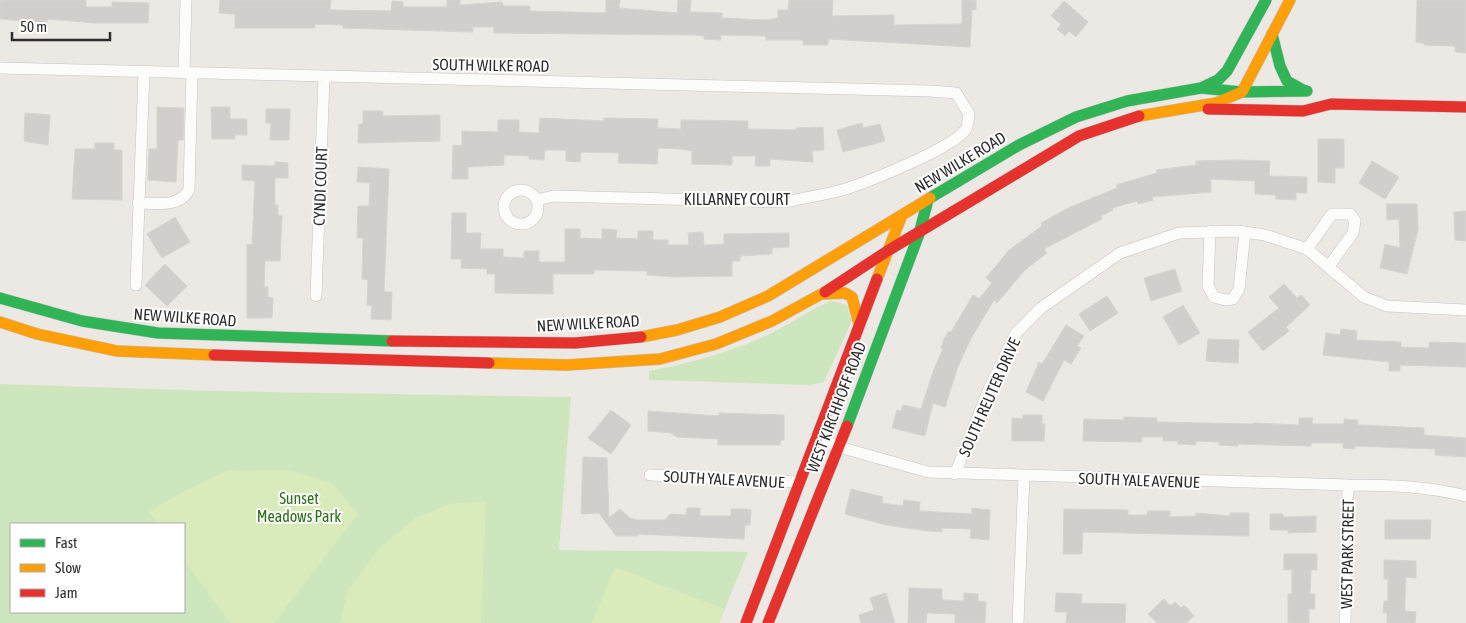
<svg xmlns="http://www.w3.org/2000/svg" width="1466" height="623" font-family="'Asap Condensed',sans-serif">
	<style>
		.green { fill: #cee6be; fill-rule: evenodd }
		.pitch { fill: #d9eabb }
		.building { fill: #d1cecb; stroke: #d7d4d0 }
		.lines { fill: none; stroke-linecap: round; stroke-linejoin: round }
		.street-casing { stroke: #c5c4c5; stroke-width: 12 }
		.fast-casing { stroke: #c5c4c5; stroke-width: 12 }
		.slow-casing { stroke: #c5c4c5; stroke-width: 12 }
		.jam-casing { stroke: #c5c4c5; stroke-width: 12 }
		.street { stroke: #fcfcfb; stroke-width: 11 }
		.fast { stroke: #30b455; stroke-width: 11 }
		.slow { stroke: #ff9f0a; stroke-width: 11 }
		.jam { stroke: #e5322d; stroke-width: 11 }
		.labels { text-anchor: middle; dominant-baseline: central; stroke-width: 4; stroke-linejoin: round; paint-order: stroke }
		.street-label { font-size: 16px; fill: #2e2e2e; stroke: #fff }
		.park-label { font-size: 16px; fill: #2c6e1b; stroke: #fff }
	</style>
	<rect width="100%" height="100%" fill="#ece8e4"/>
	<!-- green -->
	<path class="green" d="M831,301l16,4 5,16 -28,61 -14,3 -161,-5v-9c40,-8 77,-17 114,-34 24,-10 44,-27 68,-36z
		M0,384l217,7 354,6 -12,153 189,2 -29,71h-719zM11,524h173v88h-173z"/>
	<!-- pitch -->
	<path class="pitch" d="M287,470l45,13 26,31 -84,109h-44l-46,-63v-36h-26l-9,-12 34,-21 44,-20z
		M486,501l-5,122h-141l8,-33 33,-44 36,-29 32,-13z
		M615,567l109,42 -5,14h-127z"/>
	<!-- building -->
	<path class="building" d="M0,0h86v7h26v-5l37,1 -1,20h-53l-48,-4v4l-47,-4z
		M220,0h111l-1,10 61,1 1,-10 11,1v5h44v-7h13v5l42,-3 1,4h27v5l76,2v-13h14l-1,8 58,5 1,-13h13l-1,12 32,1v5l44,2 12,-2v-8h10l1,-10h44l-1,16 62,-1v10l68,-1v-24h14v10h-4l-2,37 -142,-8v6h-25v-5h-37v-4l-45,-1v5l-17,-1v-3l-9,-1 -201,-2v-6h-21v5l-130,-4v-3l-28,-1v4h-80v-14l-16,-1z
		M1417,0h49v53l-11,-1v-6l-31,-1v-2l-8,-1z
		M1064,1l24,21 -12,15 -7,-6 -4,5 -8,-7 4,-5 -10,-8z
		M157,107l27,1 -1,32h-5l-2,42 -28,-2 1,-31h8z
		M211,107h19v12h17v16h-12v4h-23z
		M266,109h24l-1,31h-19l1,-17h-5z
		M363,111h20v5l57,-1v26l-82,2 1,-19h4z
		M25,113l25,2 -2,30 -24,-4z
		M540,118l64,3v-3l54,1 -1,9 24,1v-9l67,1v8l48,1v-2l27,-1 1,23 -12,1 1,11 -43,-3v7h-15l1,-10h-24v9l-40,-1v-13l-11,-2 -23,-1 -1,16 -39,-1 1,-10 -38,-1 -1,10 -14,-1v-11h-21l-1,10 -15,-1v-3l-25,-1v10l-36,2v12h-16l1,-34 9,1v-15l36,1v-12h21v12l20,1z
		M862,123l1,5 17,-4 5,17 -42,11 -6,-22z
		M1318,139h26v29h-9v15l-17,-1z
		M95,143h19v7h8v50l-50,-1 3,-50h20z
		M1238,160l32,1 -1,15 38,1v16h-11v7l-20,-1v-4l-21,-1v-13l-44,-2v13l-59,5 1,3 -15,4 -1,-3 -25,7 1,2 -12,6 1,3 -58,30 3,4 -22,17 -28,33 -3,-3 -24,40 -13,29 -12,38 -12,-4 -8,33 -33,-8 5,-18 4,1 2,-6 18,4 13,-40 9,-20 -2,-1 3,-9 5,-8 2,1 22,-37 6,4 13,-16 -6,-5 23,-28 33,-24 -1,-3 27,-15 49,-20 -1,-3 41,-12 -1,-3 40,-5v-4z
		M1372,161l27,16 -14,22 -26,-16z
		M275,162l13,1v15h-13v27h3v11h4l-2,45h-15l-1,26h4v10l5,1 -1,20h-25v-74l5,1 3,-64 -13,-1v-15l33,1z
		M358,167l31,2 -5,123h8l-1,28 -20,-1 1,-13 -5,-1 1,-25 -6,-1 1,-41h-6l1,-32h11l1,-23 -13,-1z
		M1386,204h31l1,26 -11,44 -27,-6 5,-24 15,4 -1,-29 -12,1z
		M1466,211v30l-11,-1 -1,-28z
		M452,213h14v20h15l-1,16h23v8l21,1v-7h15v11h26v-33h15v9l22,1v-10l15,1 -1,8 22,1v-8h15v9h15v5h21l-1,-12 15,-1 1,13 20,-1v-10l65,-1v14l-17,1v6l-32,2v5h-8v15l-57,1 -28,-2v-4l-53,-1v4h-41v20l-58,-1v-19h-8v-5l-26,-1v-9h-10z
		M175,217l15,25 -28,16 -15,-24z
		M165,264l22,22 -20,20 -22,-21z
		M1175,269l7,22 -31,10 -7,-23z
		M1284,284l13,14 4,-3 9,10 -24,22 3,4 -26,20 -15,-19 31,-24 -10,-11z
		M1107,296l11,17 -28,18 -11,-17z
		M1183,305l17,28 -21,12 -16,-28z
		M1066,325l18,11 -7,10 4,2 -10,16 -7,-4 -21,41 -17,-9 13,-30 3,2z
		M1341,329l16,2 -1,9 45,2v5l28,1v-6l37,1v24l-66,-2v6h-11v-9l-66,-7 3,-22 14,2z
		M1208,339l31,1 -1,23 -32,-2z
		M611,410l20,15 -20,29 -23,-16z
		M648,411l71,5v-3l65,2v25h-3l-1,5h-62v-6l-41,-2 -6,-4 -23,-2z
		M1023,415h19v9h3l-1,17h-32v-23l11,1z
		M1124,417l33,1v4l96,2v-1l46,2v-7h14l-1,6h32v-5l14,1v5l66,3v7l42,3v19l-31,-2v-6l-80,-3v3l-12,-1v-5h-32v3l-73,-2v2l-19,-1v-3l-23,-1v4l-18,-1v-3h-15v-4h-21v5l-59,-1 1,-22 40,1z
		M583,457l24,1 2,60 11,-9 10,9 8,2h27l5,-6 16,1 1,-7h13v8h31v-7h13l7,1 -1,15h-5l-1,14 -106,-5v2h-22l-17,-23 -18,1z
		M851,489l32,8 -1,6 21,3 1,-6 16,2 -1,9 53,3v-6l18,2 -1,30 -19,-2 1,-9 -29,-1v4l-14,-1 -42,-6 -41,-11z
		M1064,509l64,1v5h19l1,-4h22l-1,6 27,-1v-3l34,3v-3h19v23l-166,-4 -1,22h-19z
		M1270,514h13v3l33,-1v16l-28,1v-3h-18z
		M1385,520h46l-1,19h-45z
		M1284,554h33v16h-6l-1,24h5v15h-6v14h-21v-29h4v-24h-8z
		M1384,560l32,1v17l-10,-1 -1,24v10l11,1 -1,11h-28v-10h-4l1,-12h4v-22h-4z
		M909,588l33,1v11l22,1v-8l14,1v7l8,1 -1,21h-30v-9l-28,-1 -1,10h-18z
		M886,593l9,30h-34l-2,-8 15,-5 -4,-12z
		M1056,593l26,1 -1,9 45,1 -1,19h-59l1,-11h-12z
		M1164,599l6,7 5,-4 6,6 3,-3 10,11 -8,7h-29l-9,-9z"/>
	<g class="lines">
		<defs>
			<path id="street" d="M0,68l930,23 26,2 13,21c-1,4 -1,12 -3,15 -12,19 -101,54 -124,61 -19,5 -38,8 -57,12l-232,-6 -16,4
				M184,73l2,-73
				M504 207a17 17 0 1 1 34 0a17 17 0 1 1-34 0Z
				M138,203c17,0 41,5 51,-13l3,-117
				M1210,231l-2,55 6,11 11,3 8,-1 6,-10 6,-57
				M1307,249l25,-35h18l5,7 -2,12 -24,33
				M136,285l8,-213
				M316,296l8,-219
				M816,437l23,10 89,25 420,13c41,0 78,1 118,11
				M955,474l34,-85 27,-56 25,-25 79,-55 59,-20 58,-2 28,4 42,14 57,48 23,9 79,4
				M650,475l148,7
				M1018,623l6,-147
				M1345,623l3,-138"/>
			<path id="fast" d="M1272,34l8,32 7,15 18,10
				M1203,87l15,-7 9,-9 39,-71
				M930,198l89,-53 57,-28 51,-16 74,-13 41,4 65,-1
				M0,298l82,23 76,12 234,8
				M847,426l72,-192 9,-34"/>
			<path id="slow" d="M1139,116l77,-13 26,-11 48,-92
				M877,279l25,-64
				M824,294l21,-1 7,4 7,27
				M0,322l37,12 80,17 97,4
				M641,337l36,-7 43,-13 48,-21 162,-98
				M489,363l78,2 93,-6 56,-15 56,-23 53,-29"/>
			<path id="jam" d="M1208,109l95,2 28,-7 135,3
				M825,292l64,-42 190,-114 60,-20
				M392,341l183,2 66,-6
				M214,355l275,8
				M746,623l131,-344
				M768,623l79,-197"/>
		</defs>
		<!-- street casing -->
		<use href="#street" class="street-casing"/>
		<!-- fast casing -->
		<use href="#fast" class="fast-casing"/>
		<!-- slow casing -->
		<use href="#slow" class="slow-casing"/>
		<!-- jam casing -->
		<use href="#jam" class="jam-casing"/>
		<!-- street -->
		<use href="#street" class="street"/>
		<!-- fast -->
		<use href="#fast" class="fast"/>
		<!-- slow -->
		<use href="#slow" class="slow"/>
		<!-- jam -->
		<use href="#jam" class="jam"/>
	</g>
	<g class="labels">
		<!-- street labels -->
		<g class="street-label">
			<text transform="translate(491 65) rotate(1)">SOUTH WILKE ROAD</text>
			<text transform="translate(960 162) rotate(-31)">NEW WILKE ROAD</text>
			<text transform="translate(320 186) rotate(-88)">CYNDI COURT</text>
			<text x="737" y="199">KILLARNEY COURT</text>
			<text transform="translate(185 317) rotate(4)">NEW WILKE ROAD</text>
			<text transform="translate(588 323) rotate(-3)">NEW WILKE ROAD</text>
			<text transform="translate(989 397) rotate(-66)">SOUTH REUTER DRIVE</text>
			<text transform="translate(836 407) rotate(-69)">WEST KIRCHHOFF ROAD</text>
			<text transform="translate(724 479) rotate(3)">SOUTH YALE AVENUE</text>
			<text transform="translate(1139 480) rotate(2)">SOUTH YALE AVENUE</text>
			<text transform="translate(1347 554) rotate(-89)">WEST PARK STREET</text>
		</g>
		<!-- park labels -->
		<g class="park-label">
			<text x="299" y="498">Sunset<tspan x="299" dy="18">Meadows Park</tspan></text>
		</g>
	</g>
	<!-- legend -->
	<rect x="10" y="523" width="175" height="90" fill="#ffffff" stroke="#ababab"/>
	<rect x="20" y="539" width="25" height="8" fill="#30b455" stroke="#ababab"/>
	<text x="55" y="548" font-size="15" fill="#2e2e2e">Fast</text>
	<rect x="20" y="564" width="25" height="8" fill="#ff9f0a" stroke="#ababab"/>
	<text x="55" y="573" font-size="15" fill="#2e2e2e">Slow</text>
	<rect x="20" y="589" width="25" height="8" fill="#e5322d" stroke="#ababab"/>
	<text x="55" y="598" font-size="15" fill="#2e2e2e">Jam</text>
	<!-- scale -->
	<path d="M12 32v8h98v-8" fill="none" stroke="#2e2e2e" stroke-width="2.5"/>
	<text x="20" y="32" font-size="15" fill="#2e2e2e" stroke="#ffffff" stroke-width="4" paint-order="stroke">50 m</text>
</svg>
